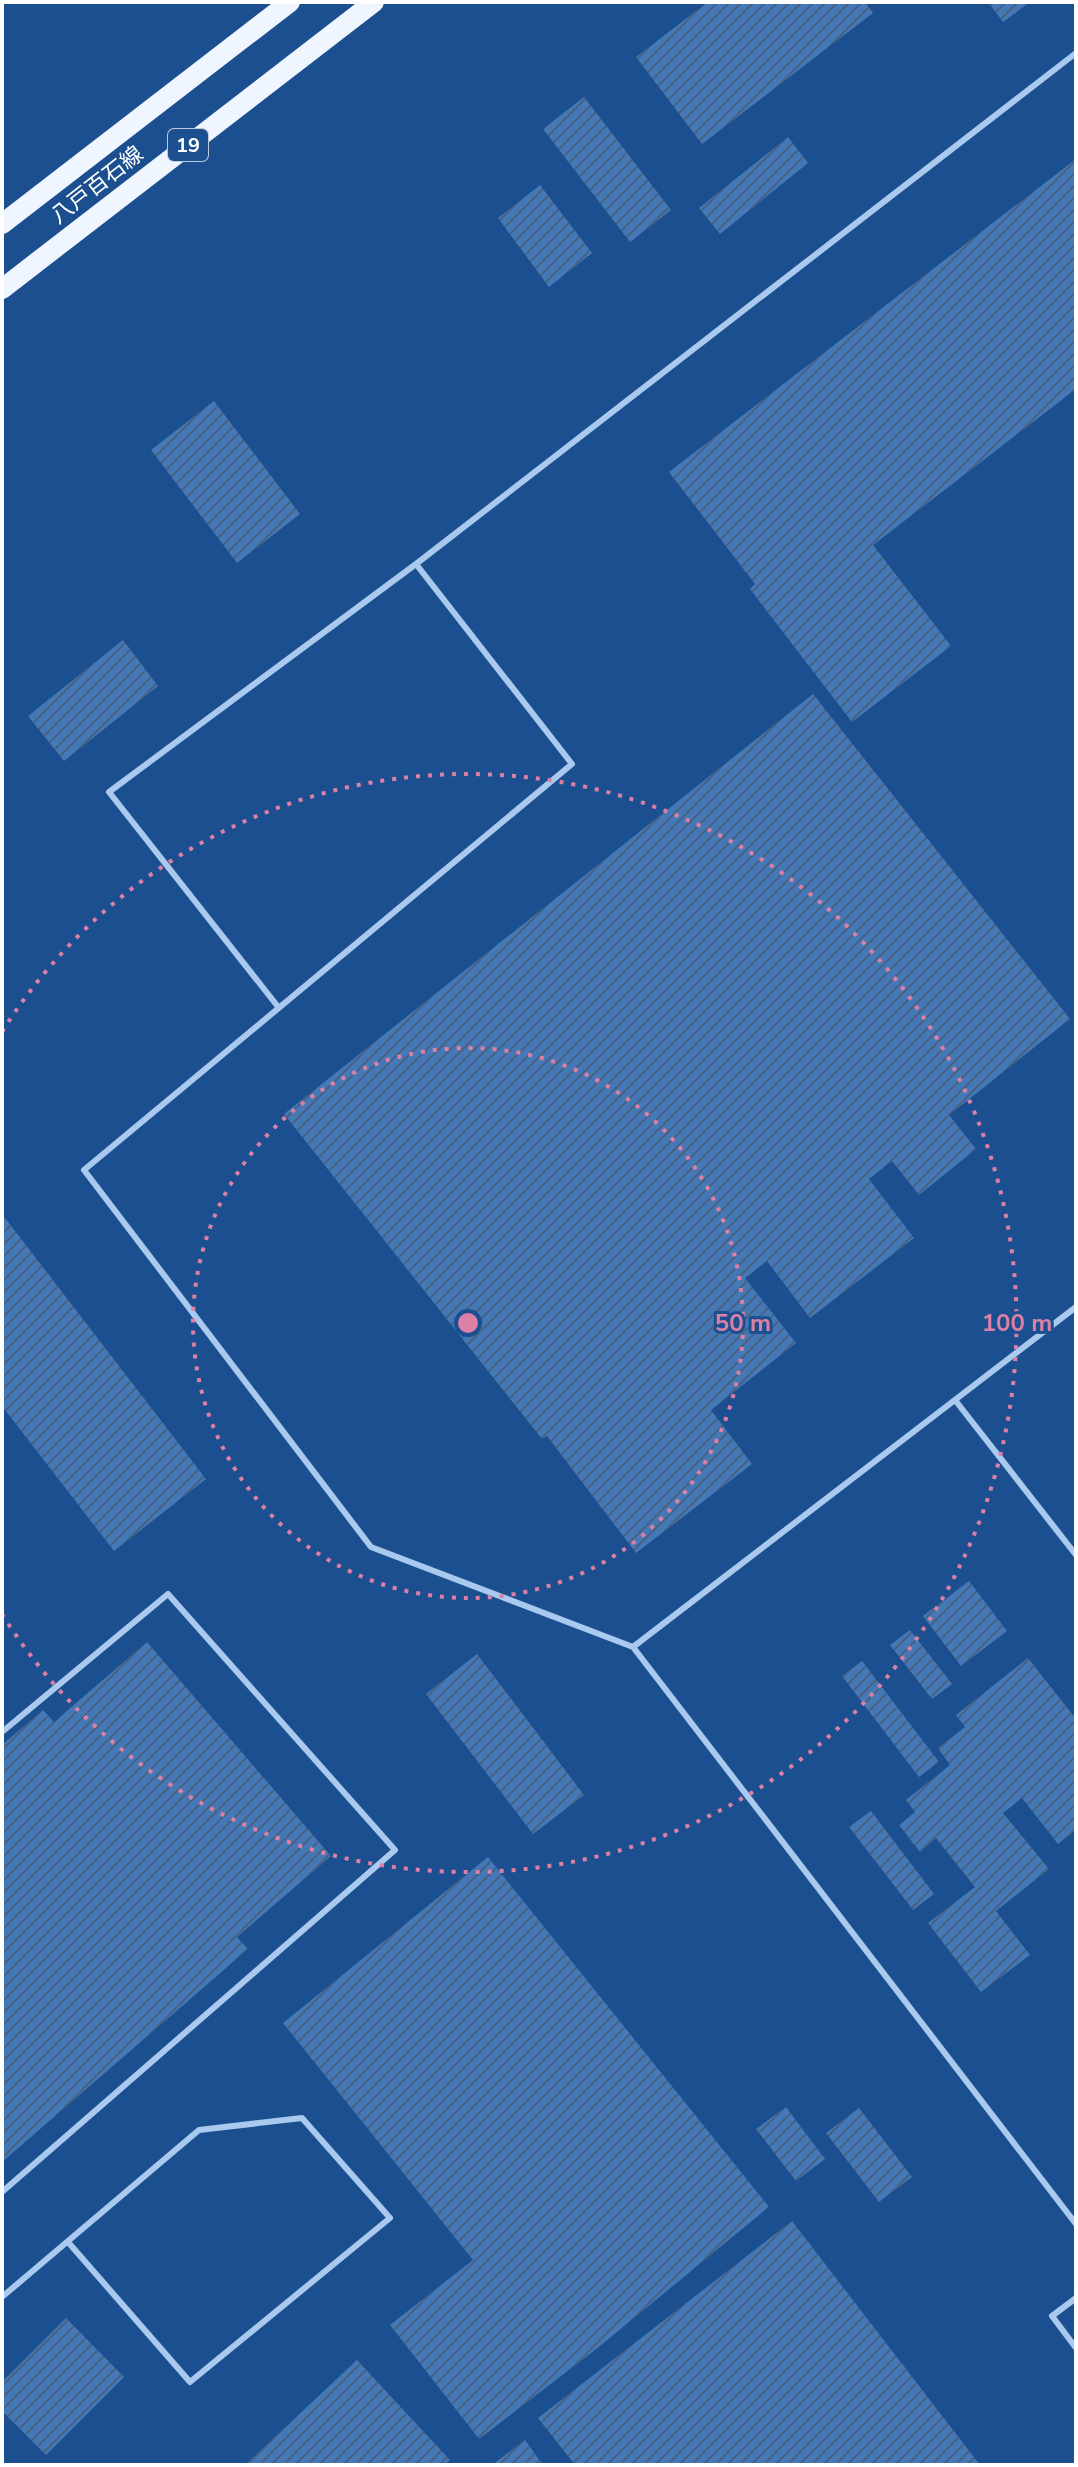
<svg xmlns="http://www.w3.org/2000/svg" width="1078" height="2467" font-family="'Nunito Sans','Noto Sans JP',sans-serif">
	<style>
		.building { fill: url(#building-hatch) }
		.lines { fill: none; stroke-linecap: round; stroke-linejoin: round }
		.service { stroke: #a9c9ee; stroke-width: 6 }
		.primary { stroke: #f0f6ff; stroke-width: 20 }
		.ring { fill: none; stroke: #dd80a5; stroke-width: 4; stroke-dasharray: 4 8 }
		.labels { text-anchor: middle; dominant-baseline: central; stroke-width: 6; stroke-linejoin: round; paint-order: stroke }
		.shield { fill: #1b4f8f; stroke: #bbcadd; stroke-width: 2 }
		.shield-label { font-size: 20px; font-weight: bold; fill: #fff }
		.street-label { font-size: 22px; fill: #fff; stroke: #1b4f8f }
		.centre { fill: #dd80a5; stroke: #1b4f8f; stroke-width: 4 }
		.ring-label { font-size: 24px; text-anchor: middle; font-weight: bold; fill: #dd80a5; stroke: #1b4f8f; stroke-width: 6; stroke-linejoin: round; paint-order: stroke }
	</style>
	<defs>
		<pattern id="building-hatch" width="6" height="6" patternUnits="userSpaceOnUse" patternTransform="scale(2)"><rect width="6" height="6" fill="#4478b7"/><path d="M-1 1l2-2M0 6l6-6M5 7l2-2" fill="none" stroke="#486282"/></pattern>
	</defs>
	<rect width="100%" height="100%" fill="#1b4f8f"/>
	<!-- building -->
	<path class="building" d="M708,2h157l8,11 -171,131 -66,-87z
		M988,2h42l-27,20z
		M584,97l87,113 -41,32 -87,-113z
		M788,137l20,26 -88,71 -21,-26z
		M1076,159v230l-203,156 78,101 -99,76 -102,-133 5,-5 -86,-112z
		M540,185l52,68 -43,34 -51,-69z
		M214,401l86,113 -63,49 -86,-113z
		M123,640l35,46 -94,75 -36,-45z
		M813,694l257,325 -121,96 27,34 -57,46 -27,-34 -23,18 45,59 -104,80 -43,-57 -22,17 51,65 -85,67 41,54 -116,89 -89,-117 -5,3 -258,-325z
		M2,1214l204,265 -92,72 -112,-145z
		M969,1581l38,50 -46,35 -38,-50z
		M910,1630l42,54 -20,15 -42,-54z
		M147,1642l184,214 -94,81 11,12 -246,213v-417l41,-35 11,12z
		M477,1654l107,141 -51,39 -107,-140z
		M1028,1658l48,61v111l-18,14 -36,-46 -19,15 46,56 -53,42 34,44 -49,37 -53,-69 47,-36 -39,-49 -16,14 -21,-27 16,-13 -9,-12 44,-35 -12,-17 27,-21 -9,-12z
		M862,1661l77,101 -20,15 -77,-101z
		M871,1811l63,83 -21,16 -64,-83z
		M488,1857l281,350 -174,143 -116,89 -89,-114 83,-65 -190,-237z
		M786,2107l39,52 -29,22 -40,-52z
		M859,2108l53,69 -33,25 -53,-69z
		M792,2221l188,244h-405l-37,-47z
		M66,2318l58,59 -78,78 -44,-44v-29z
		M357,2360l93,100 -6,5h-199z
		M525,2440l18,25h-51z"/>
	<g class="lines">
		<!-- service -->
		<path class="service" d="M416,564l156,200 -488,406 287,377 262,100 443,577
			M279,1008l-170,-216 307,-228 660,-511
			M955,1400l121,155
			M633,1647l443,-340
			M2,1732l166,-138 227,256 -393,342
			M2,2297l197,-167 103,-12 88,100 -200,164 -122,-140
			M1076,2298l-24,18 24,32"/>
		<!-- primary -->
		<path class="primary" d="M2,224l288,-222
			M2,289l372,-287"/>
	</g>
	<!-- distance rings -->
	<g class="ring">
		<circle cx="468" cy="1323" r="275"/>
		<path d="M2 1032A549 549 0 1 1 2 1614"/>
	</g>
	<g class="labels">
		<!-- shield labels -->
		<rect class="shield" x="168" y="129" width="40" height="32" rx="6"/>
		<g class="shield-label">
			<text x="188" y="145">19</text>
		</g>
		<!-- street labels -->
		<g class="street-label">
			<text transform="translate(97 185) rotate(-38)">八戸百石線</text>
		</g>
	</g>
	<circle cx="468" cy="1323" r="12" class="centre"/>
	<g class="ring-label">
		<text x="743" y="1331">50 m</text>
		<text x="1017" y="1331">100 m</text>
	</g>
	<!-- border -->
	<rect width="1078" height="2467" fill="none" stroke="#ffffff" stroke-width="8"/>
</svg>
